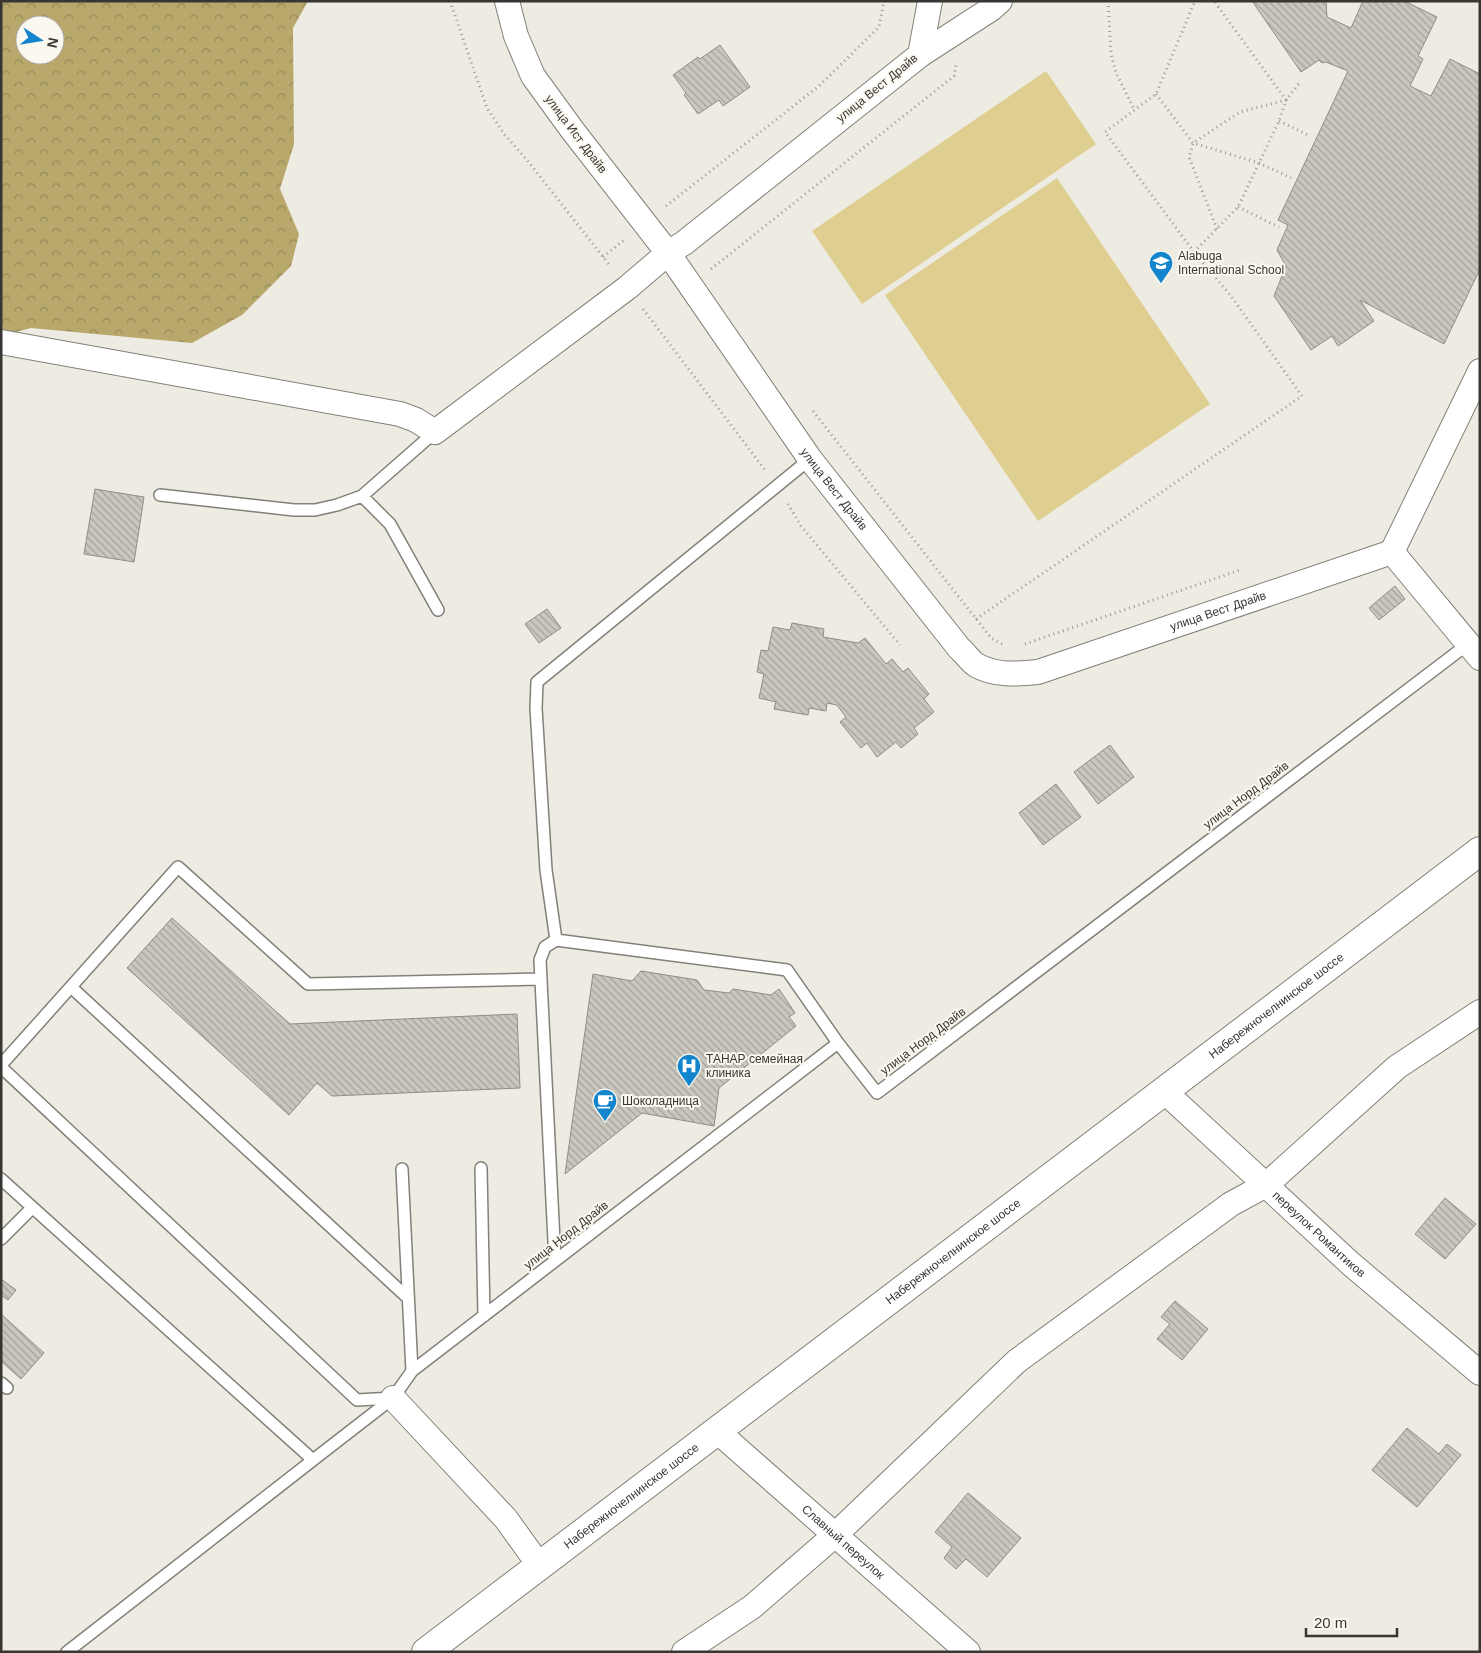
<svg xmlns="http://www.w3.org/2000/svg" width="1481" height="1653" font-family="Arial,sans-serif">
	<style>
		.forest { fill: url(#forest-crowns); fill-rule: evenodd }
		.garden { fill: #decf91 }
		.building { fill: url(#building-back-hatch); stroke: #8f8d85 }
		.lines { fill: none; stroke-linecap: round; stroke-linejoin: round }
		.lane-casing { stroke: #828078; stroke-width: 14 }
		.street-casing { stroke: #828078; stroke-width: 26 }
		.secondary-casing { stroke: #828078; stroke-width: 30 }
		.path { stroke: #9a9993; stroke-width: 3; stroke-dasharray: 1 4; stroke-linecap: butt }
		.lane { stroke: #fff; stroke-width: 11 }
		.street { stroke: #fff; stroke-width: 24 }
		.secondary { stroke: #fff; stroke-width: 28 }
		.labels { text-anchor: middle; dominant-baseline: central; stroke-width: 4; stroke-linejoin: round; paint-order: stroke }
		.street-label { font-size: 12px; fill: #373633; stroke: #faf8ef }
		.poi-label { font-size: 12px; fill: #373633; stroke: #faf8ef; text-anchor: start }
	</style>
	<defs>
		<pattern id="forest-crowns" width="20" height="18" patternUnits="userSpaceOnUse" patternTransform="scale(1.25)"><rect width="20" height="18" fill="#b8a86c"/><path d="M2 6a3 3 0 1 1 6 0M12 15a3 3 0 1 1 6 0" fill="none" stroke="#968a59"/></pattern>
		<pattern id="building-back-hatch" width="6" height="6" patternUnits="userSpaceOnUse" patternTransform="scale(1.25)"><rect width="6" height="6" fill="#c9c7be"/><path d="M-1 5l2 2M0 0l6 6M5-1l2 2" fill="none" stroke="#a4a29b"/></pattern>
	</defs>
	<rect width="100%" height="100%" fill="#edebe2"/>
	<!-- forest -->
	<path class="forest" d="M1,1h307l-15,27 1,116 -14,45 19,45 -8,32 -49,49 -50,28 -161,-15 -30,8zM25,25h30v30h-30z"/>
	<!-- garden -->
	<path class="garden" d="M1046,71l50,73 -234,160 -50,-73z
		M1057,178l153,226 -172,117 -153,-226z"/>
	<!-- building -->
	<path class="building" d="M1252,1h74l1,16 24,11 12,-27h41l33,16 -19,39 5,3 -13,27 21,10 19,-37 30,15v195l-36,75 -84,-44 14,21 -36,25 -6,-10 -21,14 -37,-54 12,-30 -9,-16 11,-25 -10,-5 70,-149 -22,-9 -4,1 -3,-3 -18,12z
		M720,45l30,42 -27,19 -4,-6 -21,14 -14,-19 2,-2 -13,-18 25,-18 2,2z
		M95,489l49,8 -10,65 -50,-8z
		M1395,586l10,13 -26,21 -10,-12z
		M547,609l14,19 -22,15 -14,-19z
		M792,623l32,6 -1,8 35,6 7,-5 21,26 6,-5 11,13 5,-4 21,26 -5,5 10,13 -20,16 4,6 -17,14 -5,-6 -19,15 -10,-14 -6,5 -21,-26 6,-5 -9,-12 -10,-2 -1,8 -17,-3 -1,7 -34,-6 2,-7 -17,-4 5,-24 -7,-2 4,-22 7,1 5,-24 17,3z
		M1110,745l24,32 -36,27 -24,-32z
		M1056,784l25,33 -38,28 -24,-32z
		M172,918l118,106 227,-10 3,74 -188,8 -15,-13 -28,32 -162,-147z
		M641,971l56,9 7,10 25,3 4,-4 38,6 8,-6 16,24 -6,4 7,9 -77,62 -5,38 -72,-13 -77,61 28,-200 39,7z
		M1445,1198l31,26 -31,35 -30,-25z
		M1,1279l15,11 -8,10 -7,-5z
		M1175,1301l33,28 -26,31 -25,-21 13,-15 -9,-7z
		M1,1314l43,39 -23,26 -20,-18z
		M1407,1428l32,26 8,-10 14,11 -44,52 -45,-37z
		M968,1493l53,45 -34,39 -21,-18 -10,10 -12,-11 8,-11 -17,-15z"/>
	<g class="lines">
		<defs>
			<path id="lane" d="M160,495l134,15h21l22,-5 25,-9 73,-64
				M362,496l28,28 48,86
				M556,940l-10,-70 -10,-162 1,-26 273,-223
				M71,987l337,311
				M1,1065l177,-198 130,117 232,-5
				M1,1067l356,333 36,-2
				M481,1168l3,148
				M402,1169l10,202
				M1,1179l312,281 80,-62 19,-27 426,-328 39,50 591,-449
				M1,1239l31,-31
				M555,1261l-15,-301 5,-13 11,-7 231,30 51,73
				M1,1383l6,5
				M67,1652l246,-192"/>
			<g id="street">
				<path id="s1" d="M930,1l-10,54 -236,188 -16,10 142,206 149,189c6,5 11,13 17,17 19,11 41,9 62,7l354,-120"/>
				<path d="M920,55l71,-46 9,-8"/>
				<path d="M1,342l399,72 16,6 19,12 192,-144 41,-35 -95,-122 -40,-55 -17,-40 -9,-35"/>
				<path d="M1392,552l88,-181"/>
				<path d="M1392,552l88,106"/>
				<path id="s2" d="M1164,1091l187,173 129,109"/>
				<path d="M393,1398l113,121 33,46"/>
				<path id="s3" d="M717,1431l251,221"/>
				<path d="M684,1652l68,-45 83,-72 182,-174 214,-157 35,-19 131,-118 83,-55"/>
			</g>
			<g id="secondary">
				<path id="s4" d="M426,1652l1054,-801"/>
			</g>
		</defs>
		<!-- lane casing -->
		<use href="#lane" class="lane-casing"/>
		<!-- street casing -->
		<use href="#street" class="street-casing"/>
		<!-- secondary casing -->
		<use href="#secondary" class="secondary-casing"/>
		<!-- path -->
		<path class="path" d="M450,1l37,107 18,27 22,25 84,107
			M1108,1l3,52 5,20 18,36
			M1156,94l37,49 66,20 32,15
			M1279,121l31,15
			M666,206l153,-120 60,-59 5,-26
			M1238,207l41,20
			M1217,229l-28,-72 4,-14 47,-31 46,-12 15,-19
			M1194,252l44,-45 41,-86 7,-21 -72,-99
			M603,257l21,-17
			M711,269l243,-193 2,-11
			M643,309l122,161
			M813,411l178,227 11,6
			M788,504l13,22 99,119
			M976,619l326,-223 -71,-100 -37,-44 -89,-120 51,-38 39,-93
			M1025,644l215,-74"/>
		<!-- lane -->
		<use href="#lane" class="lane"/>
		<!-- street -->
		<use href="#street" class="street"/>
		<!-- secondary -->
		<use href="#secondary" class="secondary"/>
	</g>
	<!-- icons -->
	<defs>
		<symbol id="school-pin" viewBox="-11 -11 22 30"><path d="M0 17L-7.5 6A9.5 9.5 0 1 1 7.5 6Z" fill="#1285cd" stroke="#faf8ef"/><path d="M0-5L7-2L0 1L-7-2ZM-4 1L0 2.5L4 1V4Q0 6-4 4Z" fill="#fff"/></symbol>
		<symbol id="hospital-pin" viewBox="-11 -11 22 30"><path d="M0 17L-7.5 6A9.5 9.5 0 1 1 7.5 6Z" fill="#1285cd" stroke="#faf8ef"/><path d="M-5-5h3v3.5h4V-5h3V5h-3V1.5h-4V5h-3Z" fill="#fff"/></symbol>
		<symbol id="cafe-pin" viewBox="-11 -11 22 30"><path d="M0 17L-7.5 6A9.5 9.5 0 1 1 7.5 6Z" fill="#1285cd" stroke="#faf8ef"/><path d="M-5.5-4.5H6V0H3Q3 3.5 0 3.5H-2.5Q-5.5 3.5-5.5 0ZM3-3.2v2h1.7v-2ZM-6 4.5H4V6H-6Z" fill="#fff"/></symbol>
	</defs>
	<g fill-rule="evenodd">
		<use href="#school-pin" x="1147" y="249" width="28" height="38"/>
		<use href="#hospital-pin" x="675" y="1052" width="28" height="38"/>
		<use href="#cafe-pin" x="591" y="1087" width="28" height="38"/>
	</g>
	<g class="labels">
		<!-- street labels -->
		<g class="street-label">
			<text transform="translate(877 88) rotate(-39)">улица Вест Драйв</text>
			<text transform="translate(576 134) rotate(53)">улица Ист Драйв</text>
			<text stroke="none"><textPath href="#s1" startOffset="664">улица Вест Драйв</textPath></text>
			<text stroke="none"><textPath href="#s1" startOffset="1144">улица Вест Драйв</textPath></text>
			<text transform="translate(1246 795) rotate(-37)">улица Норд Драйв</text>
			<text stroke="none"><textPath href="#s4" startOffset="1068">Набережночелнинское шоссе</textPath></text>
			<text transform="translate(923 1041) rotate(-37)">улица Норд Драйв</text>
			<text stroke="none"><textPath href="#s2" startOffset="211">переулок Романтиков</textPath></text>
			<text transform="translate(566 1235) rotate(-38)">улица Норд Драйв</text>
			<text stroke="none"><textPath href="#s4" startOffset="662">Набережночелнинское шоссе</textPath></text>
			<text stroke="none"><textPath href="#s4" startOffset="258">Набережночелнинское шоссе</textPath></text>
			<text stroke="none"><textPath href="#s3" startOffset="168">Славный переулок</textPath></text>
		</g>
		<!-- poi labels -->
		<g class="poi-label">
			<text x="1178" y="256">Alabuga<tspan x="1178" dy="14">International School</tspan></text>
			<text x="706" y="1059">ТАНАР семейная<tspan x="706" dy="14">клиника</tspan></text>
			<text x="622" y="1101">Шоколадница</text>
		</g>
	</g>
	<!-- border -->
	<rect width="1481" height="1653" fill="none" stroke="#373633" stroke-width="5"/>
	<!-- north arrow -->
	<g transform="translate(40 40) rotate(102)"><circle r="24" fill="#faf8ef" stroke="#acaaa4"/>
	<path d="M0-4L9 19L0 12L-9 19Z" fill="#1285cd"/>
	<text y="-8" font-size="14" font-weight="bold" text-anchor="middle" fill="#373633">N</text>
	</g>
	<!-- scale -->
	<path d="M1306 1628v8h91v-8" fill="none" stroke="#373633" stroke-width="2.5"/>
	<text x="1314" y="1628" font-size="15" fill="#373633" stroke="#faf8ef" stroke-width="4" paint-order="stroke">20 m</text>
</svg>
